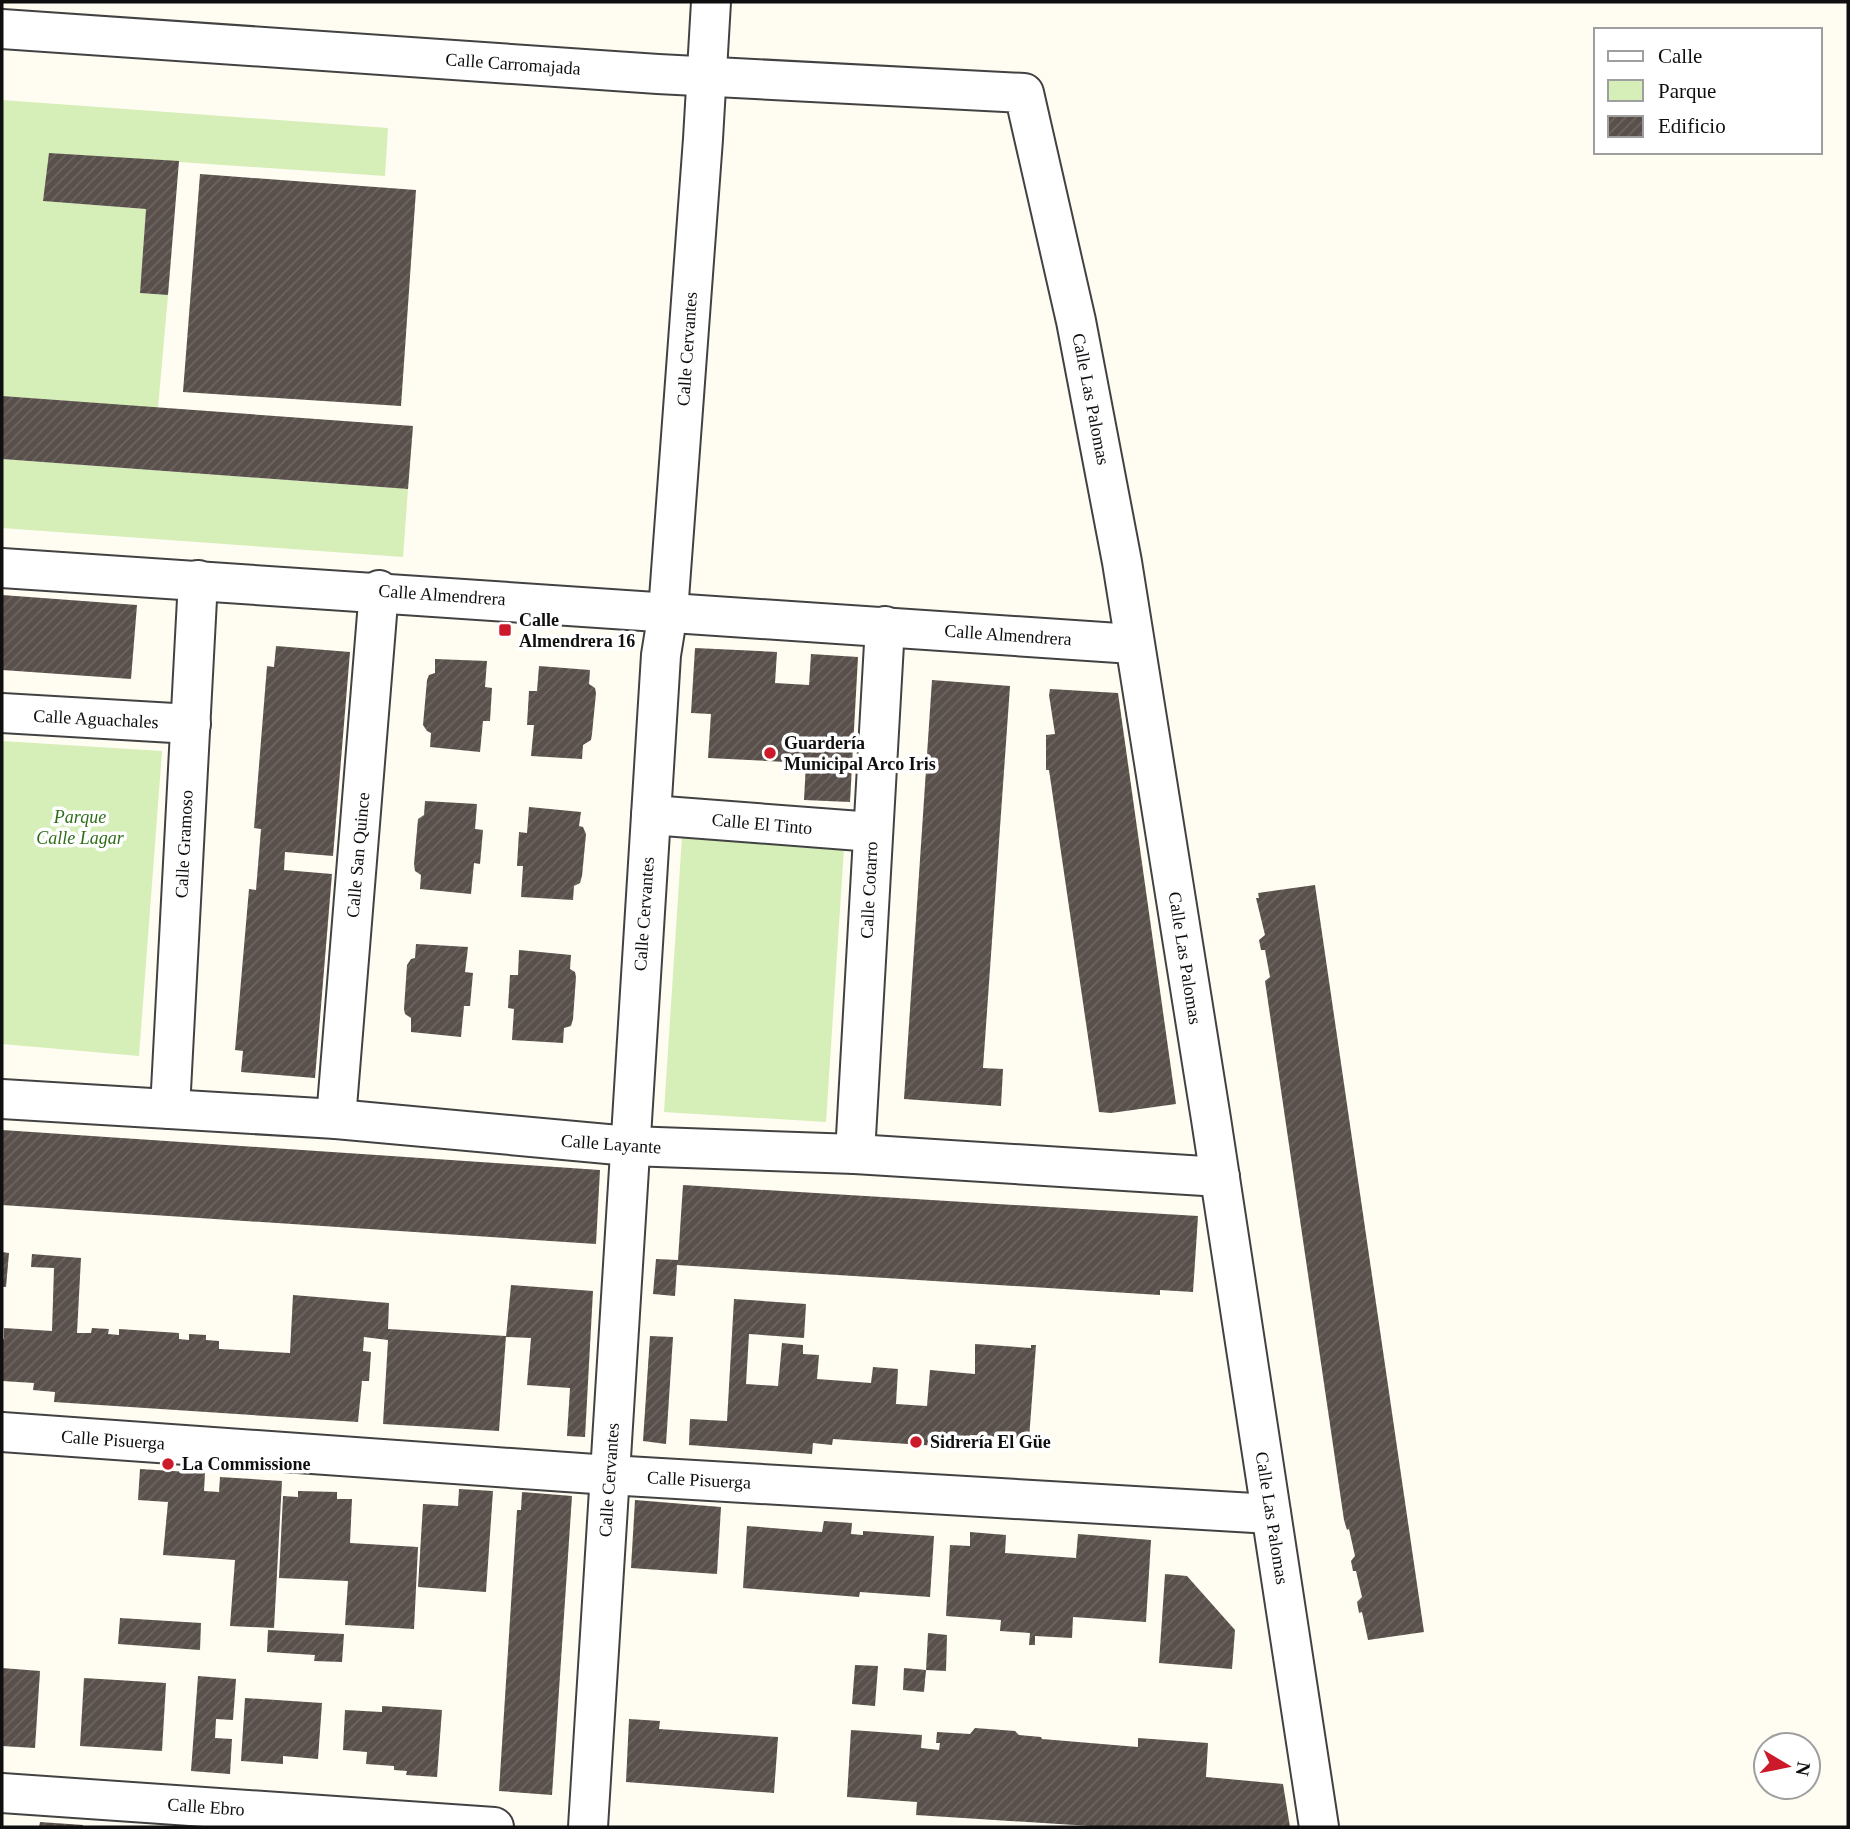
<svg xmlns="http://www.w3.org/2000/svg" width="1850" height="1829" viewBox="0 0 1850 1829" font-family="'Times New Roman',serif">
<defs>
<pattern id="building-hatch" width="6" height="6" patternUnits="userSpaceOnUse" patternTransform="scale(1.75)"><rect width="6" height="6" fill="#59504b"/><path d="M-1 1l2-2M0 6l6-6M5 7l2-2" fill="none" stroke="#6c6561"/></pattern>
</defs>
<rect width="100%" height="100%" fill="#fffcf2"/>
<!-- park -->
<g fill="#d6eeb7">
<path d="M2,100l386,28 -3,48 -335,-23 -7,48 103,8 -6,84 28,2 -10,113 -156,-12z"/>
<path d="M2,459l406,30 -5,68 -401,-29z"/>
<path d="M2,741l160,10 -23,305 -137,-12z"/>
<path d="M682,837l162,11 -18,274 -162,-10z"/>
</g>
<!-- building -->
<g fill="url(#building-hatch)">
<path d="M49,153l130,8 -11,134 -28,-2 6,-84 -103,-8z"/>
<path d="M200,174l216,16 -15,216 -218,-14z"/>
<path d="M2,396l411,30 -5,63 -406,-30z"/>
<path d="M2,595l135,10 -6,74 -129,-9z"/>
<path d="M276,646l74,6 -17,204 -48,-4 -1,18 48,4 -17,204 -74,-6 2,-21 -8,-1 14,-161 7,1 5,-61 -7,-1 13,-162 7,1z"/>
<path d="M695,648l82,4 -2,31 34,2 2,-31 47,3 -8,145 -46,-2 2,-37 -98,-5 3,-44 -20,-1z"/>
<path d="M435,659l52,2 -2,26 7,1 -2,33h-7l-3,31 -50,-5 1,-14 -4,-2 -4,-6 4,-45 2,-5 6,-2z"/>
<path d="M539,666l51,4 -1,14 6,4 1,5 -4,41 -1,6 -8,5 -1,14 -51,-3 3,-31h-7l2,-34h8z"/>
<path d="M932,680l78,6 -27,382 20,1 -2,37 -97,-7z"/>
<path d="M1050,689l68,4 58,411 -65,9 -12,-1 -50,-342h-3v-35l9,-1 -6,-39z"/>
<path d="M425,801l52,3 -2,25 8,1 -3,34 -6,-1 -3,31 -51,-5 1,-14 -6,-4 -1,-7 4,-45 6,-4z"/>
<path d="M529,807l52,5 -2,14 4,1 3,7 -4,42 -2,7 -6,3 -1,14 -52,-3 2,-31h-6l2,-34 8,1z"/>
<path d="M1315,885l109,747 -56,8 -6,-28 -3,1 -2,-11 5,-5 -6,-26h-3l-2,-10 4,-5 -6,-27 -2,1 -3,-10 -79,-539 5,-4 -5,-27h-4l-2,-10 6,-5 -9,-37h3l-1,-5z"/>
<path d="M416,944l52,3 -3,25 8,1 -3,33h-6l-3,31 -50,-5v-14l-6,-4 -1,-5 3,-44 4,-6 4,-1z"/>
<path d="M519,950l52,5 -1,14 5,3 1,5 -3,42 -2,7 -7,2 -1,15 -51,-3 2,-31 -6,-1 2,-33h8z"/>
<path d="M2,1130l598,40 -4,74 -594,-39z"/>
<path d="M683,1185l515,31 -5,76 -33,-2v5l-483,-30 -2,31 -22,-2 3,-35 22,1z"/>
<path d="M2,1252l7,1 -3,34h-4z"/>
<path d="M32,1254l49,4 -4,75h14l1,-5 17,1 -1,5 11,1v-6l60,4v6l10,1v-6l17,1v5l13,1v8l71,4 3,-58 96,8 -1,26 118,7 -7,95 -116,-7 5,-84 -24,-3 -1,14 8,1 -2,29h-7l-4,41 -304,-20 1,-10 -22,-2 1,-7 -32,-2v-42h2v-11l48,3 2,-63 -23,-1z"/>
<path d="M511,1285l82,6 -8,146 -18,-1 3,-48 -43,-3 4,-47 -25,-1z"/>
<path d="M734,1299l72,5 -2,34 -55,-4 -3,50 32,2 4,-43 21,2v9l16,1 -2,24 54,4 2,-16 25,2 -2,35 31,2 3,-36 45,4v-30l56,4v-3h5l-7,94 -59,-4v4l-16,-2 -1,10 -120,-8 -1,6 -19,-2 -1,11 -123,-9 1,-26 37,2z"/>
<path d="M650,1336l23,1 -7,107 -23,-3z"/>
<path d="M140,1469l65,4 -1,18 15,1 1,-15 62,4 -8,147 -44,-2 5,-66 -72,-5 5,-53 -30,-2z"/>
<path d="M459,1489l34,2 -7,101 -68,-5 5,-83 35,2z"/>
<path d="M298,1491l39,1v7h15l-2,44 68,4 -4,82 -69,-4 3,-44 -69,-3 4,-82 15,1z"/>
<path d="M522,1492l50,4 -20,299 -53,-4 18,-281h4z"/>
<path d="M635,1500l86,7 -4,67 -86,-6z"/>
<path d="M824,1521l28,2 -1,11 12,1v-4l71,5 -4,61 -70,-5 -1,5 -116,-9 4,-62 75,6z"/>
<path d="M970,1532l36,3 -1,18 71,5 2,-24 73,6 -5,82 -73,-5 -1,21 -37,-2v9h-6l1,-12 -30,-2 1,-11 -55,-4 4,-71 20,1z"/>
<path d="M1165,1574l22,2 48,54 -3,39 -73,-6z"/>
<path d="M120,1618l81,5 -1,27 -82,-6z"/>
<path d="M268,1630l76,4 -2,28 -28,-1 1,-6 -48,-3z"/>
<path d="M928,1633l19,2 -1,36 -20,-1z"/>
<path d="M855,1665l23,1 -3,40 -23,-2z"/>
<path d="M2,1668l38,3 -5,77 -33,-2z"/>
<path d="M904,1668l22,2 -2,22 -21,-2z"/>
<path d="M198,1676l38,3 -3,41 -17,-1 -1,19 17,1 -2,35 -39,-3z"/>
<path d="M84,1678l82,5 -4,68 -82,-5z"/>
<path d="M245,1698l77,5 -4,56 -35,-3v8l-42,-3z"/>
<path d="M382,1706l60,4 -5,67 -31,-2 1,-4 -13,-1v-4l-28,-2 1,-12 -24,-2 2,-40 37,2z"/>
<path d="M629,1719l31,2 -1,8 119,8 -4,56 -148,-11z"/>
<path d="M975,1728l40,3 4,4 22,2 1,2 96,8v-9l70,5 -2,34 77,7 7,43h-184l-190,-12 1,-13 -70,-5 4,-67 71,5 -1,13 18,2 1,-7h-4l1,-11 33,2z"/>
<path d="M40,1822l43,3v2h-44z"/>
</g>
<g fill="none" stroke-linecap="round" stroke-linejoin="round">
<!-- minor casing -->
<g stroke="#424242" stroke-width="42">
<g id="minor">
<path d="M2,29l656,45 366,19 52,228 46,241 89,557 108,708"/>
<path d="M2,568c377,22 754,49 1131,76"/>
<path d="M2,713l189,11"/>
<path d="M651,815l222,17"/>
<path d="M2,1099l334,20 293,27 226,8 365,23"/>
<path d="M170,1109l28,-529"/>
<path d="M336,1119l43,-529"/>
<path d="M855,1154l30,-528"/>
<path d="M2,1432l607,43 662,39"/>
<path d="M2,1793l492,34"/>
<path d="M588,1827l73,-1172 7,-43 35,-473 8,-137"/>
</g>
</g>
<!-- minor -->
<use href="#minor" stroke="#fff" stroke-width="38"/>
</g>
<!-- markers -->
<g fill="#cd1a2b" stroke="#fff" stroke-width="2.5">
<rect x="498" y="623" width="14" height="14" rx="3.5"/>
<circle cx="770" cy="753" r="7"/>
<circle cx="916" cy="1442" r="7"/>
<circle cx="168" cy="1464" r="7"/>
</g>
<g text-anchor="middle" stroke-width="7" stroke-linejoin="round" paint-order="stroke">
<!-- street labels -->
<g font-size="18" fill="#0f0f0f" stroke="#fff">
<text transform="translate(513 64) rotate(4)" y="6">Calle Carromajada</text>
<text transform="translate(687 349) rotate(-86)" y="6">Calle Cervantes</text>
<text transform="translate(1091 399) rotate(79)" y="6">Calle Las Palomas</text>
<text transform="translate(442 595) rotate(4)" y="6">Calle Almendrera</text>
<text transform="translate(1008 635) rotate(4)" y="6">Calle Almendrera</text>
<text transform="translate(96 719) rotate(3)" y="6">Calle Aguachales</text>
<text transform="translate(762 824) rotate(5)" y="6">Calle El Tinto</text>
<text transform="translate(184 844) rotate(-87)" y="6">Calle Gramoso</text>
<text transform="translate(358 855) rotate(-85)" y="6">Calle San Quince</text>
<text transform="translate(869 890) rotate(-87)" y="6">Calle Cotarro</text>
<text transform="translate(644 914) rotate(-86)" y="6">Calle Cervantes</text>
<text transform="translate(1185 958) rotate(81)" y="6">Calle Las Palomas</text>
<text transform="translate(611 1144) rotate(4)" y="6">Calle Layante</text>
<text transform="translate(113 1440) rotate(4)" y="6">Calle Pisuerga</text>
<text transform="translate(609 1480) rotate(-86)" y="6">Calle Cervantes</text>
<text transform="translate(699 1480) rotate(3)" y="6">Calle Pisuerga</text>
<text transform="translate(1272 1518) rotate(81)" y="6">Calle Las Palomas</text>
<text transform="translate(206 1807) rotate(4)" y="6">Calle Ebro</text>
</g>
<!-- poi labels -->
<g font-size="18" font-weight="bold" fill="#0f0f0f" stroke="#fff" text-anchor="start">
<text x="519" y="626">Calle<tspan x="519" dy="21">Almendrera 16</tspan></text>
<text x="784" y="749">Guardería<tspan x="784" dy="21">Municipal Arco Iris</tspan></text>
<text x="930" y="1448">Sidrería El Güe</text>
<text x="182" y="1470">La Commissione</text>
</g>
<!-- park labels -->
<g font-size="18" font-style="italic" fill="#2f6e19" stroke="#fff">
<text x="80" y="823">Parque<tspan x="80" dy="21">Calle Lagar</tspan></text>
</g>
</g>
<!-- border -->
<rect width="1850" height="1829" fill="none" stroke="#0f0f0f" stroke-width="7"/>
<!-- legend -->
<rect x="1594" y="28" width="228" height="126" fill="#ffffff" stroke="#9f9f9f" stroke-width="2"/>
<rect x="1608" y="51" width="35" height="10" fill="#ffffff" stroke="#9f9f9f" stroke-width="2"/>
<text x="1658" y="63" font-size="21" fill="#0f0f0f">Calle</text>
<rect x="1608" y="80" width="35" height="21" fill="#d6eeb7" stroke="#9f9f9f" stroke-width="2"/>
<text x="1658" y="98" font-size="21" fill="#0f0f0f">Parque</text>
<rect x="1608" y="116" width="35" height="21" fill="url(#building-hatch)" stroke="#9f9f9f" stroke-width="2"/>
<text x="1658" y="133" font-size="21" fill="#0f0f0f">Edificio</text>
<!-- north arrow -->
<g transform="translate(1787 1766) rotate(100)"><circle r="33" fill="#ffffff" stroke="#9f9f9f" stroke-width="2"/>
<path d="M0-5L12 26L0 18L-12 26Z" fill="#cd1a2b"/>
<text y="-10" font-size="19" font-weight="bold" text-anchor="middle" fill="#0f0f0f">N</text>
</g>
</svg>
